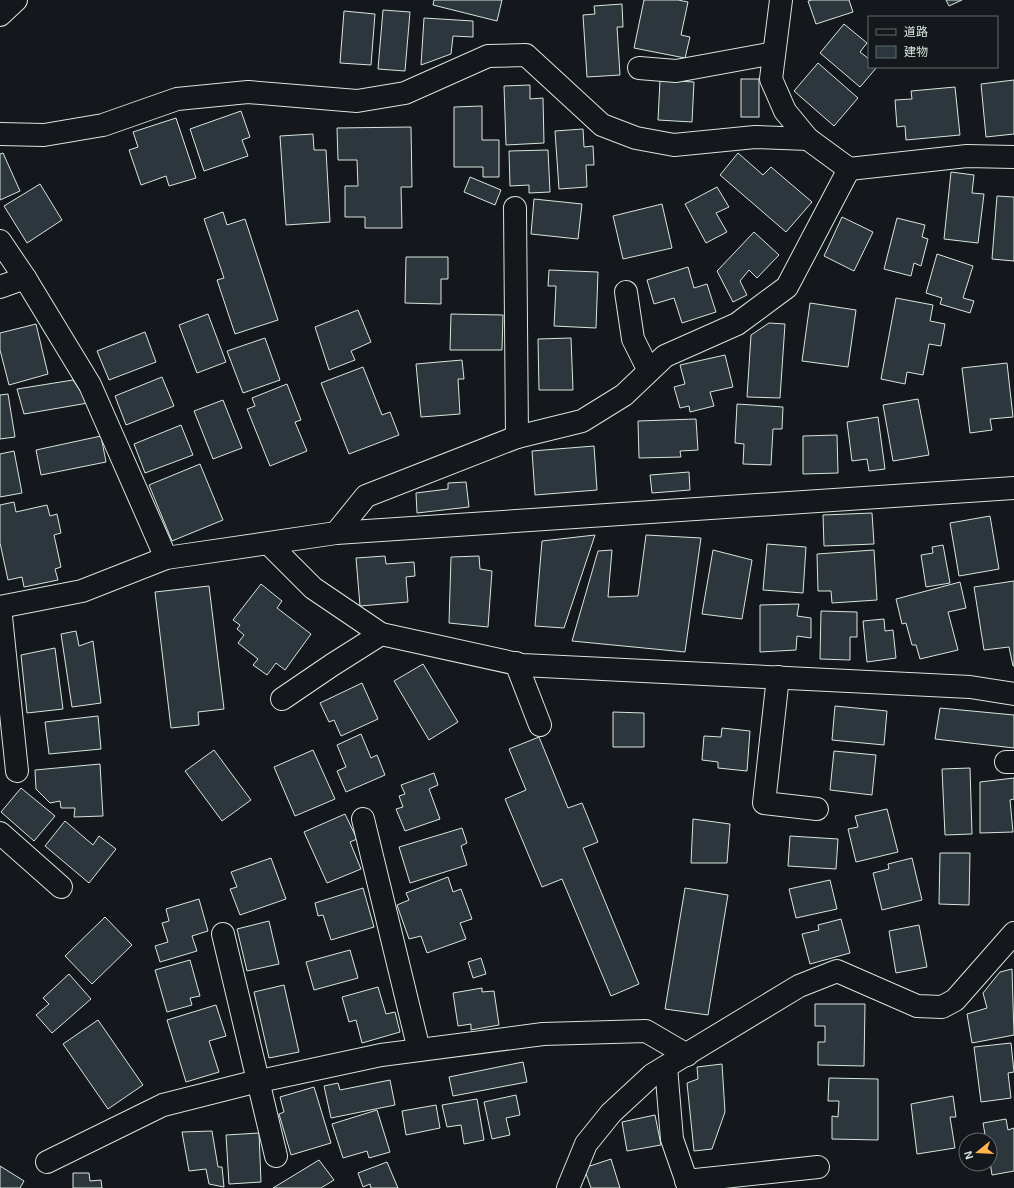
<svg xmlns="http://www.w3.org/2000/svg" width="1014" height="1188" viewBox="0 0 1014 1188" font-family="Arial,'Noto Sans JP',sans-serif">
<rect width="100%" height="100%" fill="#14181c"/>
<!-- building -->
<g fill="#2c363c" stroke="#d8e6dc">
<path d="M434,0h68l-5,21 -64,-16z"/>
<path d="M644,0h34l10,2 -7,33 9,2 -5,21 -51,-10z"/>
<path d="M812,0h37l4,12 -37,12 -8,-23z"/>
<path d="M946,0h16l-13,6z"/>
<path d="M622,4l1,23h-6l3,48 -33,2 -4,-62 12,-1 -1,-8z"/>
<path d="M383,10l27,2 -5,59 -27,-2z"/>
<path d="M344,11l31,3 -4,51 -31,-2z"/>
<path d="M424,18l49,3v16l-20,-1 -2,18 -30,11z"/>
<path d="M844,24l23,19 -7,9 9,7v8h8l-17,20 -40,-34z"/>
<path d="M818,63l40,35 -24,28 -40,-35z"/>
<rect x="741" y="79" width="18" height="38"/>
<path d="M660,80l34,2 -2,40 -34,-2z"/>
<path d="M1014,80v54l-28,3 -5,-53z"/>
<path d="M530,85v14l13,-1 1,45 -38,2 -2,-59z"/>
<path d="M955,87l5,48 -54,5 -1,-14 -8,1 -2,-27 17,-1 -1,-8z"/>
<path d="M482,106v34h17v37h-16v-10h-29v-60z"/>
<path d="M241,111l9,26 -8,3 6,16 -44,15 -14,-42z"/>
<path d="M176,118l20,60 -27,8 -3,-10 -25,9 -12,-35 9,-3 -5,-15z"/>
<path d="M411,127l1,60h-11l1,41h-37v-11h-20v-31h13l-1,-26h-19l-1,-32z"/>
<path d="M583,129l1,18 9,-1 1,19h-8l1,22 -28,2 -4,-58z"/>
<path d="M313,134l1,16h12l4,72 -44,3 -6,-89z"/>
<path d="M548,150l2,42 -21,1v-8l-19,1 -1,-35z"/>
<path d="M3,153l17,38 -20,9v-46z"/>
<path d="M738,153l25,22 8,-8 41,35 -26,30 -66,-57z"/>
<path d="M951,172l23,3 -2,18 12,1 -6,49 -34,-4z"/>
<path d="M470,177l31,13 -6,15 -31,-13z"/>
<path d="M40,184l22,36 -35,23 -23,-37z"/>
<path d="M717,187l12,20 -13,6 11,19 -21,11 -21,-39z"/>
<path d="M997,196l17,1v64l-22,-2z"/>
<path d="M534,199l48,5 -4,35 -47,-5z"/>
<path d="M662,204l10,44 -49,11 -10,-43z"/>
<path d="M223,212l4,13 18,-6 33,101 -43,14 -18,-54 7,-2 -20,-59z"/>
<path d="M842,217l31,15 -19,39 -30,-15z"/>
<path d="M897,218l28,7 -3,12 6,2 -7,27 -7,-3 -3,13 -27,-7z"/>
<path d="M754,232l25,23 -22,23 -8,-8 -9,11 7,14 -14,7 -16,-31z"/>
<path d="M937,254l36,12 -10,32 11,3 -4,12 -30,-9 2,-6 -16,-5z"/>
<path d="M406,257h42v22h-7v25l-36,-1z"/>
<path d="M688,267l6,21 13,-4 9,28 -34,11 -8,-25 -20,6 -7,-24z"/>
<path d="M549,270l49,2 -2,56 -42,-2 2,-40h-8z"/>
<path d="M896,298l37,7 -3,16 15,3 -4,22 -12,-2 -6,31 -16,-3 -2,12 -24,-5z"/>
<path d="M810,303l46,7 -8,57 -46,-6z"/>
<path d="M358,310l13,32 -20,9 4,9 -26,10 -14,-43z"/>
<path d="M208,314l18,48 -29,11 -18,-48z"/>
<path d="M451,314l52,1 -1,35h-52z"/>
<path d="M769,323l16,1 -5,74 -33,-1 4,-62z"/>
<path d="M36,324l12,50 -39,11 -9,-35v-17z"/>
<path d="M145,332l11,30 -47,18 -12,-29z"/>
<path d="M265,338l15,42 -37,13 -16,-42z"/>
<path d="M571,338l2,52h-34l-1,-51z"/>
<path d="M725,355l8,32 -23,5 4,14 -24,6 -1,-6 -9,2 -6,-21 11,-3 -5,-19z"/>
<path d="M462,360l2,19h-6l2,35 -39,3 -5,-53z"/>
<path d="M1007,363l6,54 -23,2 2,11 -22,3 -8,-65z"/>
<path d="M363,367l19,48 8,-3 9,23 -50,19 -28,-71z"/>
<path d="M162,377l12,29 -48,19 -11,-29z"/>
<path d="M73,380l15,23 -64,11 -7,-25z"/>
<path d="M287,384l14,36 -6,2 12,29 -37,15 -23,-57 8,-3 -3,-8z"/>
<path d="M8,394l7,43 -15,2v-44z"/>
<path d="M918,399l11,56 -36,6 -10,-56z"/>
<path d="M223,400l19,48 -29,11 -19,-48z"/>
<path d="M737,404l46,3 -1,22h-9l-2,36 -28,-1 1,-20 -9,-1z"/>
<path d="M878,417l7,52 -16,2 -2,-12 -15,2 -5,-39z"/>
<path d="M696,419l2,31 -18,1 1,6 -42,1 -1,-37z"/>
<path d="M181,425l12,30 -48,18 -11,-29z"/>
<path d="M837,435l1,38 -35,1v-38z"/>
<path d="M101,436l5,26 -65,13 -5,-25z"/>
<path d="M594,446l3,44 -62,5 -3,-44z"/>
<path d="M14,451l8,42 -22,4v-43z"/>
<path d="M200,464l23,56 -51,21 -23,-56z"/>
<path d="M689,472l1,18 -38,3 -2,-18z"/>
<path d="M466,482l3,25 -52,6 -1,-20 32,-4v-6z"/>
<path d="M14,502l2,10 31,-7 3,11 7,-2 4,19 -7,2 7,32 -6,2 3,11 -34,7 -2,-10 -14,3 -8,-37v-38z"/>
<path d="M872,513l2,31 -50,2 -1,-31z"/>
<path d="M990,516l9,53 -40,7 -9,-53z"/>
<path d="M595,535l-31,93 -29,-2 7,-85z"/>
<path d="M646,535l55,3 -16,114 -113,-11 26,-90 14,-1 -4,47 30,-1z"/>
<path d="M767,544l39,3 -3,46 -40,-3z"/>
<path d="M943,545l7,38 -24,4 -5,-32 12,-2 -1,-6z"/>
<path d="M713,550l39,10 -10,59 -40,-5z"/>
<path d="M874,550l3,50 -45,3 -1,-12h-13l-1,-37z"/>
<path d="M385,556l1,8 28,-2 1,14 -9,1 2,25 -48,4 -4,-48z"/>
<path d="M479,556l1,13 12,2 -4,56 -39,-4 2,-66z"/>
<path d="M1014,581v85h-1l-4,-19 -25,3 -10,-63z"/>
<path d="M960,582l6,26 -18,4 10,38 -38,9 -4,-14h-4l-6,-22 -4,1 -6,-25z"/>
<path d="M261,584l21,17 -5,7 34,26 -26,36 -9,-7 -9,12 -14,-10 5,-6 -20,-16 6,-8 -7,-6 3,-4 -7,-5z"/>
<path d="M209,586l15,123 -26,3 1,13 -28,3 -16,-136z"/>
<path d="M799,604l-2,12 14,2v20l-14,-2 -1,14 -36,2v-47z"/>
<path d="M821,611l36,1v25h-7v23l-30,-1z"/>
<path d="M884,619l1,12 8,-1 3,28 -29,4 -4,-41z"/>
<path d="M76,631l3,15 14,-5 8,62 -29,4 -11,-73z"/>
<path d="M55,648l8,61 -36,4 -6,-58z"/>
<path d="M423,664l35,58 -29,18 -35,-59z"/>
<path d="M362,683l16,36 -37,17 -7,-16 -5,2 -9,-19z"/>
<path d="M835,706l52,5 -3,34 -52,-5z"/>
<path d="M940,708l74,7v33l-79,-9z"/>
<path d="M613,712l31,1v34h-31z"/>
<path d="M98,716l3,33 -52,5 -4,-32z"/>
<path d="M722,728l28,3 -3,40 -29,-3v-6l-16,-2 2,-24 17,1z"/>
<path d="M361,734l10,24 6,-3 8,20 -39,17 -9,-21 9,-4 -9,-22z"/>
<path d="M539,737l29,71 14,-5 16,39 -15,6 56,136 -28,12 -49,-117 -20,8 -37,-88 21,-9 -17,-41z"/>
<path d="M214,750l37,50 -29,21 -37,-50z"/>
<path d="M313,750l22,49 -40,17 -21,-49z"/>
<path d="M834,751l42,4 -4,40 -42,-5z"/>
<path d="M100,764l3,52 -29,1 1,-9h-14l-1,-7 -10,2 -14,-14 -1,-19z"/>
<path d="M970,768l2,66 -27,1 -3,-66z"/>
<path d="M434,773l4,12 -9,4 11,30 -35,12 -9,-22 7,-2 -4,-11 6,-2 -4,-9z"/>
<path d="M1014,778v21l-4,1 3,32 -33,1v-51z"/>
<path d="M21,788l34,28 -21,25 -33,-29z"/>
<path d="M887,809l11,43 -42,10 -8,-33 10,-2 -3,-11z"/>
<path d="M345,814l12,25 -7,3 11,27 -34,14 -23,-51z"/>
<path d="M693,819l37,5 -3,39h-36z"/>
<path d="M65,821l28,24 6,-9 17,13 -27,34 -44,-37z"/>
<path d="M462,828l5,15 -6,3 6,19 -57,18 -11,-36z"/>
<path d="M790,836l48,3 -2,30 -48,-3z"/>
<path d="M940,853h30l-1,52 -30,-1z"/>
<path d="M271,858l15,41 -46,16 -10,-26 7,-2 -6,-15z"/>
<path d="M912,858l10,42 -40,10 -9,-37 16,-4 -1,-5z"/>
<path d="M448,877l5,15 8,-3 11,30 -12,4 6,16 -39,14 -6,-17 -12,3 -12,-34 12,-5 -3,-7z"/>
<path d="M830,880l7,29 -41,9 -7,-29z"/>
<path d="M363,888l11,39 -43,13 -8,-25 -5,1 -3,-13z"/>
<path d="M685,888l43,7 -20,120 -43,-6z"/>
<path d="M199,899l9,32 -16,5 5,15 -37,11 -5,-16 13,-4 -6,-19 7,-2 -3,-12z"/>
<path d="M105,917l27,28 -40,39 -27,-28z"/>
<path d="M841,919l9,34 -40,11 -8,-30 17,-4 -1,-5z"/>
<path d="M269,921l10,43 -32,7 -10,-42z"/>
<path d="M919,925l8,42 -31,6 -7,-42z"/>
<path d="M350,950l8,28 -44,12 -8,-28z"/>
<path d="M481,958l5,16 -13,4 -5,-16z"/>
<path d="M190,960l10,36 -10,2 2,7 -25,7 -12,-42z"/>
<path d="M1012,969l2,66 -42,8 -5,-29 20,-6 -4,-15 17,-21z"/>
<path d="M69,974l22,25 -39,34 -16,-18 13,-11 -6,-6z"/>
<path d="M284,985l15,67 -30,6 -15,-66z"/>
<path d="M378,987l8,27 9,-2 5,20 -38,11 -6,-23 -7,2 -7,-25z"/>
<path d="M482,988v4l12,-1 5,34 -28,5v-6l-13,2 -5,-33z"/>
<path d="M815,1004h50l-1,62 -46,-1v-23h7v-16h-10z"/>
<path d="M216,1005l10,31 -17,5 10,31 -33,10 -19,-62z"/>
<path d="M98,1020l45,65 -35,24 -45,-65z"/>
<path d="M1011,1043l3,29 -6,1 3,25 -30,4 -7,-55z"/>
<path d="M523,1062l4,20 -74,14 -4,-19z"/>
<path d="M722,1064l3,48 -13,37 -18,2 -7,-68 11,-4 -1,-12z"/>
<path d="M829,1078l49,1v61l-46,-1v-23l6,1 1,-16h-11z"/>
<path d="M390,1080l5,25 -64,13 -7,-32 14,-3 2,7z"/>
<path d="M314,1087l17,56 -40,12 -12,-41 5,-2 -4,-15z"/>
<path d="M516,1095l4,20 -14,3 4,17 -18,4 -8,-37z"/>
<path d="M953,1096l3,21h-6l5,31 -38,6 -6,-50z"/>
<path d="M477,1099l7,41 -20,4 -3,-19 -14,2 -5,-22z"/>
<path d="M436,1105l4,23 -34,7 -4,-24z"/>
<path d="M377,1110l13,42 -21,6 -2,-7 -24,7 -11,-34z"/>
<path d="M655,1115l6,30 -34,6 -5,-29z"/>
<path d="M1006,1119l2,11 6,-2v43l-22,4 -2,-13v-22h-4l-3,-17z"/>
<path d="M212,1131l6,36h4l2,20 -15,-3 -3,-15 -17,2 -7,-39z"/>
<path d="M259,1133l2,49 -32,2 -3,-49z"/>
<path d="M611,1159l9,29h-29l-7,-20z"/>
<path d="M319,1160l15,20 -13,8h-48z"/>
<path d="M387,1162l11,26h-27l-1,-4 -7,3 -5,-14z"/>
<path d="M0,1166l24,15 -4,7h-20z"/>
<path d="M73,1173h16l1,8 11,-1 1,8h-29z"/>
</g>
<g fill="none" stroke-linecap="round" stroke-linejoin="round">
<!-- minor casing -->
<g stroke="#d8e6dc" stroke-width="24">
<g id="minor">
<path d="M781,0l-10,79 14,32 23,28 41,30 118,-13 47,1"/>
<path d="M0,15l16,-15"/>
<path d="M639,68l37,3 98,-18"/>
<path d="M0,134l44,1 59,-10 74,-26 71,-7 109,9 48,-8 83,-37 38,-1 76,70 34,13 38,7 81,-8 53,2"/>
<path d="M515,208l2,229"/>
<path d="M0,241l25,37 65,107 76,173"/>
<path d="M0,287l25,-9"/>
<path d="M626,292l7,47 16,32"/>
<path d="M336,533l30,-37 151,-59 65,-16 42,-26 41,-39 72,-32 50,-37 62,-118"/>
<path d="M269,544l44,44 68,46 141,31 448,22 44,7"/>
<path d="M0,607l82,-16 84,-33 170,-25 678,-45"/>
<path d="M0,607l17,164"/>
<path d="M516,663l24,62"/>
<path d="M778,677l-14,126 53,6"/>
<path d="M282,699l50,-34 49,-31"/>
<path d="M1006,762h8"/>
<path d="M363,819l56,231"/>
<path d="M0,833l61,54"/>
<path d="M223,934l53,222"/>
<path d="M666,1067l6,72 17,49"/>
<path d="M47,1162l116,-57 83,-21 135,-29 162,-21 103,-3 41,24"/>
<path d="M686,1181l132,-14"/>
<path d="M568,1188l18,-44 25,-31 41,-38 147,-89 38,-15 80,35 25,1 13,-7 59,-67"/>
</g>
</g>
<!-- minor -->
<use href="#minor" stroke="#14181c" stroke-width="22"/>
</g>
<!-- legend -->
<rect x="868" y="16" width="130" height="52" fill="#14181c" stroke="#626a69"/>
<rect x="876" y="29" width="20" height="6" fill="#14181c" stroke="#626a69"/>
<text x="904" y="36" font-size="12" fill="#d8e6dc">道路</text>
<rect x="876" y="46" width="20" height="12" fill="#2c363c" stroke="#626a69"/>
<text x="904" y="56" font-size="12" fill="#d8e6dc">建物</text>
<!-- north arrow -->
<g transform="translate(978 1152) rotate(252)"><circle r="19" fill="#14181c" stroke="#626a69"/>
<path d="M0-3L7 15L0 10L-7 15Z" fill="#ffb74d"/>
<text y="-6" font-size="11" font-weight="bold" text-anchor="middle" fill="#d8e6dc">N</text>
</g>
</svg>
